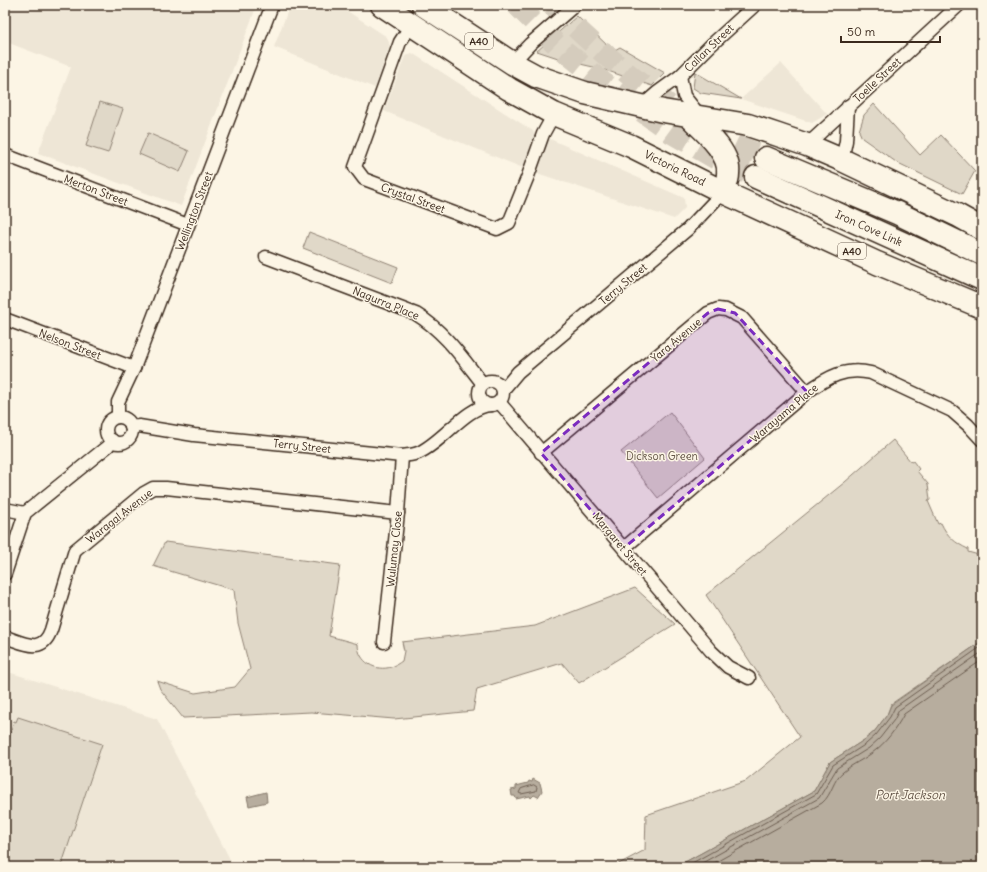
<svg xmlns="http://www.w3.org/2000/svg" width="987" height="872" viewBox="0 0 987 872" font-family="Delius,sans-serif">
<rect width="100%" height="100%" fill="#fcf5e5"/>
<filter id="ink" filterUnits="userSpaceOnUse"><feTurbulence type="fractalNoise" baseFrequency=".025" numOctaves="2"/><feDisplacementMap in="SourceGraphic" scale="8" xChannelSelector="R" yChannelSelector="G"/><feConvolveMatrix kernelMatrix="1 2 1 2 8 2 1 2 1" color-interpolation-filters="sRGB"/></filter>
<g filter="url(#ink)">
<!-- built -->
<g fill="#eee6d6">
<path d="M5,5h252l-76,201 -143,-53 33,-86 -62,-24 -4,10z"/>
<path d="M290,5h48l49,32 3,9 -15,42 -101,-41z"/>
<path d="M412,53l121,78 2,4 -12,33 -139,-57 21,-55z"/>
<path d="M781,63l46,51 -15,9 -71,-24z"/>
<path d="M550,139l134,59 1,10 -11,11 -140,-47 11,-32z"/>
<path d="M5,671l152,48 77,148h-229z"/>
</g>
<!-- green -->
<g fill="#e0d8c8" stroke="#8e8173">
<path d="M577,16l36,35 7,-4 45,26 -13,13 -50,-17 -35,-8 -30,-10z"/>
<path d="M695,72l46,27 -40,-6 -8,-5z"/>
<path d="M100,102l23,7 -15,44 -22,-7z"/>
<path d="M874,104l46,51 21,-20 34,36 -13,23 -66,-32 -34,-24 -3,-7 5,-16z"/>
<path d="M148,133l41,18 -9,21 -41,-18z"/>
<path d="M309,232l89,35 -6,16 -89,-35z"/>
<path d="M670,412l35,46 -47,40 -37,-46z"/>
<path d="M893,440l18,22 2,-1 6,8 -2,2 11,13 2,16 -2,1 10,23 3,-1c6,13 14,20 27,26v3l14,4v85l-91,63 -4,11 -13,17 -10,8 -34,22 -16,29 -138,76h-63l32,-17 1,-35 100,-34 54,-44 -94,-142 139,-113z"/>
<path d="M165,542l175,23 -11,71 29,8c0,18 18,28 33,23 4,-1 8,-4 11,-6l2,-10 -2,-9 133,-16 100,-38 40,36 -96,59 -17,-20 -85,26 -4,22 -79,8 -83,-7 -128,6 -23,-29 -3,-8 38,12 40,-6 15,-18 -12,-46 -4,-33 -81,-24z"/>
<path d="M18,717l84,27 -41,123h-56v-115l9,-31 2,1z"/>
</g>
<!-- water -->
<g fill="#b7ad9e" stroke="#85796b">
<path d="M982,641v226h-306l138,-76 16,-29 34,-22 10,-8 13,-17 4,-10z"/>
<path d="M533,779l7,4 2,8 -4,6 -4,-2 -3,3 -1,-2 -14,3 -1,-3h-3l-1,-6 5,-1v-3l12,-3 1,-2 3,1z"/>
<path d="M266,792l1,10 -18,4 -2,-9z"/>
</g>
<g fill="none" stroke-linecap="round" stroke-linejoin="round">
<!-- shore -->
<g stroke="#6d5e51" stroke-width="1">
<path d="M534,785l3,2 -1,4 -15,3 -2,-1 2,-4z"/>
<path d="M685,867l131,-73 17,-29 33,-21 10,-9 14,-18 5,-10 87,-61"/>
<path d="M695,867l124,-69 18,-30 32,-20 11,-10 14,-18 5,-10 83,-58"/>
<path d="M707,867l115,-64c10,-8 11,-24 21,-31 9,-8 20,-12 29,-19 14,-10 24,-24 32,-39l78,-54"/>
</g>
<!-- highway-tunnel -->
<g stroke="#d5ccbd" stroke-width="22" stroke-dasharray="22 11" stroke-linecap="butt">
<path d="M517,5l40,40 48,39 67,49 48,28 36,16"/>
<path d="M552,5c48,47 108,100 167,131 15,8 31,15 47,22"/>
</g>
<!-- street casing -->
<g stroke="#3b2a1e" stroke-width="15">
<g id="street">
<path d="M412,24l-12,18 -45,125 9,12 133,50 12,-6 19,-47 15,-42 11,-20"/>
<path d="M512,63l18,-19 45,-39"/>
<path d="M680,76l4,20 16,20"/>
<path d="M642,106l16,-14 22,-16 30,-30 45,-41"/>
<path d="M807,145l152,-140"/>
<path d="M5,155l183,70"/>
<path d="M842,160l4,-19 2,-35"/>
<path d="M266,257l150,57c28,17 47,45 67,70"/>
<path d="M5,319l129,49"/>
<circle cx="491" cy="393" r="12"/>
<path d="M503,390l15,-18 170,-143 35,-37"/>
<path d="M499,402l212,249 17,16 21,11"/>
<path d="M118,417v-15l16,-34 138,-363"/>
<circle cx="119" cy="430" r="13"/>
<path d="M131,427l8,-1 55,9 208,21c6,-1 11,-1 16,-3 24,-10 48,-47 73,-48"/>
<path d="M541,453l167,-140 10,-4 8,1 16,8 65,74"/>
<path d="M5,509l20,4"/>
<path d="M624,548l183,-156c21,-15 38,-25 64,-19l81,38 16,14 14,15"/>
<path d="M5,574l20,-61 83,-67 4,-6"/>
<path d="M5,637c19,6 37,18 46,-7l24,-80 69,-57 9,-5h13l232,25"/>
<path d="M384,642l14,-129 4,-57"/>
</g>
</g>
<!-- highway casing -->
<g stroke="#3b2a1e" stroke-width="25">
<g id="highway">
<path d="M382,5l127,84 45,25 77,32 92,46 154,71 105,44"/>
<path d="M423,5l89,58 24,13 49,17 78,18 85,14 30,10 29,10 35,15 115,55 25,14"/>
<path d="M688,115c14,14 43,37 40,59 0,6 -3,12 -5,18"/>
<path d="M766,158l131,55 85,41"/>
<path d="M756,177l226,102"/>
</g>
</g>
<!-- street -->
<use href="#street" stroke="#fcf5e5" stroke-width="12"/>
<!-- highway -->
<use href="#highway" stroke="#fcf5e5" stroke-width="22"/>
</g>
</g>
<!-- marked area -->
<path fill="#7b2cbf" fill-opacity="0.2" stroke="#7b2cbf" stroke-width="3" stroke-dasharray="8 5" stroke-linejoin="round" d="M718,309l17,4 72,79 -183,156 -83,-95 167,-140z"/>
<g text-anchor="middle" stroke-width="3" stroke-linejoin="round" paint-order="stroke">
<!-- shield labels -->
<g fill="#fcf5e5" stroke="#75675a" stroke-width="1">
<rect x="465" y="33" width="28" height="16" rx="3"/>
<rect x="838" y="243" width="28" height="16" rx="3"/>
</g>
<g font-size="10" font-weight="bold" fill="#3b2a1e">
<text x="479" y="45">A40</text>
<text x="852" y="255">A40</text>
</g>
<!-- street labels -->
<g font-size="11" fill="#3b2a1e" stroke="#fcf5e5">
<text transform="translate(709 48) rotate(-44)" y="4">Callan Street</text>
<text transform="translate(877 80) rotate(-43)" y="4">Toelle Street</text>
<text transform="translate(675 168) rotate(26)" y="4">Victoria Road</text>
<text transform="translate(96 190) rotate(21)" y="4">Merton Street</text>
<text transform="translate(413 198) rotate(20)" y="4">Crystal Street</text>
<text transform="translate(194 211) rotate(-69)" y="4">Wellington Street</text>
<text transform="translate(869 228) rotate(24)" y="4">Iron Cove Link</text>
<text transform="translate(623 284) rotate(-40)" y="4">Terry Street</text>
<text transform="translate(386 303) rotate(22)" y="4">Nagurra Place</text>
<text transform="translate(676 340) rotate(-40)" y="4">Yara Avenue</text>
<text transform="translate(70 344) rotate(21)" y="4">Nelson Street</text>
<text transform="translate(784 413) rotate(-40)" y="4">Warayama Place</text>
<text transform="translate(302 446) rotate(6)" y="4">Terry Street</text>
<text transform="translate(119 516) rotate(-38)" y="4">Waragal Avenue</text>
<text transform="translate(620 544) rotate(50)" y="4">Margaret Street</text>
<text transform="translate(394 549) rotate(-84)" y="4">Wulumay Close</text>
</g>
<!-- park labels -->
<g font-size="11" fill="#645648" stroke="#fcf5e5">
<text x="662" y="460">Dickson Green</text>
</g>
<!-- water labels -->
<g font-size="12" font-style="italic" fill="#605144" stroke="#fcf5e5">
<text x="910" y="799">Port Jackson</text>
</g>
</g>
<!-- margin -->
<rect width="987" height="872" fill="none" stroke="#fcf5e5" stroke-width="20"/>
<rect x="10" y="10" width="967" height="852" fill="none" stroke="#3b2a1e" stroke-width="1.5" filter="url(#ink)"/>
<!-- scale -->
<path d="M841 36v6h99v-6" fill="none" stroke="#3b2a1e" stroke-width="2"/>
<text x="847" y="36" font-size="12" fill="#3b2a1e" stroke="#fcf5e5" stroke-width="3" paint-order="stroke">50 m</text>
</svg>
